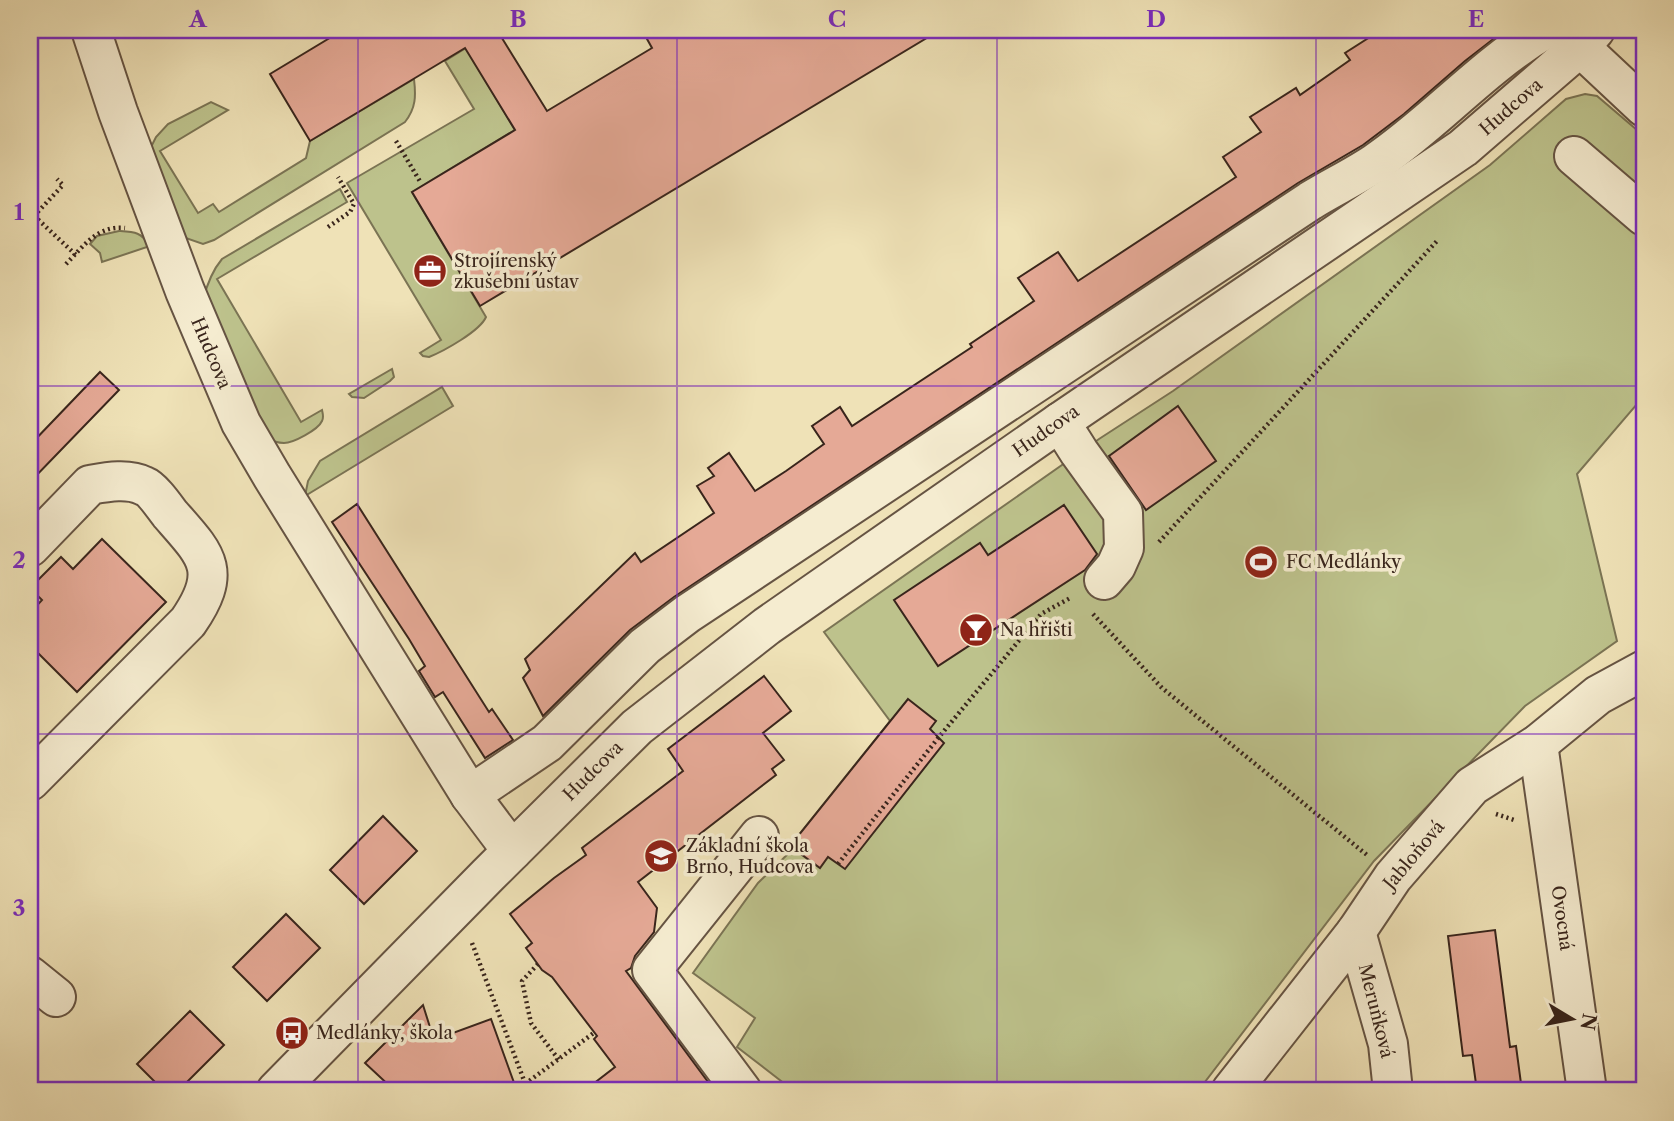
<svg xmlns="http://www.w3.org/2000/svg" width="1674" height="1121" viewBox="0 0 1674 1121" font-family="'Libre Caslon Text',serif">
<rect width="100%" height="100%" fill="#efe2b7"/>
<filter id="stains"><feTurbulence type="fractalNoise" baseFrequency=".00286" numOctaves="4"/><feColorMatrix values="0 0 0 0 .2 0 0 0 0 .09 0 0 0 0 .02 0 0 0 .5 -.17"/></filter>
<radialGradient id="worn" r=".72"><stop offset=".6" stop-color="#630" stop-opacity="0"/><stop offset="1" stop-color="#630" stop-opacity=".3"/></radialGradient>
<!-- green -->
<g fill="#bdc28c" stroke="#7b7454" stroke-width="2">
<path d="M466,48l49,82 -103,62 74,125c-6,14 -42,34 -57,40l-6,-1 -3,-3 21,-13 -94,-157 127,-74 -29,-48z"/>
<path d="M414,79c2,17 2,29 -9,43l-191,118 -11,4 -26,-9 -29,-82 8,-16 12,-13 43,-22 17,8 -68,41 38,62 15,-9 6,8 87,-54 4,-17z"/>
<path d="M1585,94l12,2 47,40v260l-67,78 40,167 -92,65 -151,155 -176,230h-404l-57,-44 18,-29 -62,-45 65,-90 35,-34 -3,-3 100,-125 -66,-89 275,-193 74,-48 317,-226 76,-66z"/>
<path d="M340,189l7,13 -130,77 84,143 21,-12c1,5 2,7 0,11 -4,9 -29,22 -38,22 -8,0 -15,-3 -22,-6l-59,-137c4,-16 9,-29 19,-41z"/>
<path d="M119,231c16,1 22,1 31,15l-48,16 -2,-9 -10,-9 7,-8z"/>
<path d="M392,369l2,8 -4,4 -26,17 -12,-1 -3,-3z"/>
<path d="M442,387l11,19 -148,90 3,-15 12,-20z"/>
</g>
<!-- building -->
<g fill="#e5a996" stroke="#39251c" stroke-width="2">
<path d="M343,30h154l50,81 105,-63 -10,-18h298l-460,276 -68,-114 103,-62 -50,-82 -155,93 -40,-67z"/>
<path d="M1381,30h124l-40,31 -61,53 -41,31 -65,38 -624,414 -44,33 -87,86 -20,-38 7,-8 -5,-11 110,-106 6,9 73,-49 -17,-27 17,-10 -6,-8 21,-15 26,38 31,-20 38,-27 -12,-18 28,-19 12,19 120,-79 -2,-3 64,-43 -16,-23 40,-26 20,29 158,-104 -13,-20 38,-25 -11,-15 46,-29 4,7 50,-35 -5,-7z"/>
<path d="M100,372l19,18 -89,92v-37z"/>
<path d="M1178,406l38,55 -70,49 -37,-54z"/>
<path d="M357,504l132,208 3,-3 21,31 -28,18 -42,-66 -8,5 -16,-26 6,-5 -16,-27 -77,-117z"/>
<path d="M1064,505l33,49 -12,16 -147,96 -44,-66 86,-57 8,12z"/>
<path d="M102,539l64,63 -89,90 -47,-47v-32l12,-13 -12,-12 31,-31 12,12z"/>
<path d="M764,676l27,35 -28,22 21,27 -12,9 4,6 -138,107 19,26 -3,24 -19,24 -4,12 -5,3 85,115 -1,5h-126l31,-24 -21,-28 3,-3 -45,-59 -10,-7 -16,-22 6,-5 -22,-29 44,-36 32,-23 -4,-7 101,-77 -15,-22z"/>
<path d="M908,699l28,22 -6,8 14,14 -99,126 -17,-12 -8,11 -30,-22z"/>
<path d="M383,816l34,35 -53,53 -34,-34z"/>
<path d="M286,914l34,34 -53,53 -34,-34z"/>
<path d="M1495,930l15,117 6,-1 6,45h-45l-5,-36 -9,1 -15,-120z"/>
<path d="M423,1005l11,35 57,-21 26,72h-122l-30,-28z"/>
<path d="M190,1011l34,34 -46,46h-14l-27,-27z"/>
</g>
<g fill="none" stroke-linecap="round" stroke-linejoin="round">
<!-- minor casing -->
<g stroke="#665443" stroke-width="42">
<g id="minor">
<path d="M91,30l27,82 67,179 56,132 31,53 198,319 42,56"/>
<path d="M1580,47l64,60"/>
<path d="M1574,156l70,60"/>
<path d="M1060,422l19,30 44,61 1,35 -8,18 -12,14"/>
<path d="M30,547l60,-62c17,-3 38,-7 54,1 8,3 20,20 26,28 36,41 54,56 18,108l-158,159"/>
<path d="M1538,744l49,347"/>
<path d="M470,795l77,-52 98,-97 42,-32 623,-413c21,-13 44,-24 65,-38 59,-40 107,-96 169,-133"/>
<path d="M1356,932l32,112 5,47"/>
<path d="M30,976l26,21"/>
<path d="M276,1091l212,-216 149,-148 130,-101 293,-204 403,-274 117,-101 15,-17"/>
<path d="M742,1091l-90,-121 107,-134"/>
<path d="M1231,1091l125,-159 37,-55 79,-91 66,-42 60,-49 46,-25"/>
</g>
</g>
<!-- path -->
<g stroke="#39251c" stroke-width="4.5" stroke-dasharray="2 3.5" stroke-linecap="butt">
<path d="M396,141l25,42"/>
<path d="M30,212l46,43"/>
<path d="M34,216l29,-31 -6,-6"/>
<path d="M328,227l22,-15 4,-8 -16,-27"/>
<path d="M66,264c17,-17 31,-39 59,-36"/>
<path d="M1159,542l278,-301"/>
<path d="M1093,614l69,74 205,167"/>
<path d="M1496,814l18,6"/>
<path d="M838,864l101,-127 102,-123 31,-17"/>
<path d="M472,943l56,148"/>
<path d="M538,964l-16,17 9,42 28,37"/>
<path d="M525,1084l70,-52"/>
</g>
<!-- minor -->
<use href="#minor" stroke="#f5ecd0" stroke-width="38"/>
</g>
<!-- grid -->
<path fill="none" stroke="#7b2cbf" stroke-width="2" stroke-opacity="0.55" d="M358,30v1061M677,30v1061M997,30v1061M1316,30v1061M30,386h1614M30,734h1614"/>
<!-- icons -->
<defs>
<g id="office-disc" transform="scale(1.75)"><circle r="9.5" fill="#8f2418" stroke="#f5ecd0"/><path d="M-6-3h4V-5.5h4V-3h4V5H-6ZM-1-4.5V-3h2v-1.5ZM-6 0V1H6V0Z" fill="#fff"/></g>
<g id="stadium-disc" transform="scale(1.75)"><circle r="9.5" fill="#8f2418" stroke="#f5ecd0"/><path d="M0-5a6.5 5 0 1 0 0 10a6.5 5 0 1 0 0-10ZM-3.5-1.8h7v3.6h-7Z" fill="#fff"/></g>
<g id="bar-disc" transform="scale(1.75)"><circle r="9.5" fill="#8f2418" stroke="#f5ecd0"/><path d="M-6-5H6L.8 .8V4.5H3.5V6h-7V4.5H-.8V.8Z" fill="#fff"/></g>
<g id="school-disc" transform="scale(1.75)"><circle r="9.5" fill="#8f2418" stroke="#f5ecd0"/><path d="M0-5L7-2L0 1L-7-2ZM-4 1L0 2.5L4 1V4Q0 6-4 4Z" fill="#fff"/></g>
<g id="bus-disc" transform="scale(1.75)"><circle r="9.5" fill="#8f2418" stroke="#f5ecd0"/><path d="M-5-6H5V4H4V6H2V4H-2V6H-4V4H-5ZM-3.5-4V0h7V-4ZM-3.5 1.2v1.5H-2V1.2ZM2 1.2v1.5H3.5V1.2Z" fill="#fff"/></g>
</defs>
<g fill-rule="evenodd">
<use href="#office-disc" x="430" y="271"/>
<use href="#stadium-disc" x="1261" y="562"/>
<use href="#bar-disc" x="976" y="630"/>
<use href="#school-disc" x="661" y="856"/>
<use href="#bus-disc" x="292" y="1033"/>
</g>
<g text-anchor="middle" stroke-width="7" stroke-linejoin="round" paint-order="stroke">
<!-- street labels -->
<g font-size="18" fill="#39251c" stroke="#f5ecd0">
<text transform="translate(1511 107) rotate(-41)" y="6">Hudcova</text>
<text transform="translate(211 353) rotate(67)" y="6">Hudcova</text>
<text transform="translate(1046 431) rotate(-35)" y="6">Hudcova</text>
<text transform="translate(593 771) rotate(-45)" y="6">Hudcova</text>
<text transform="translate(1414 855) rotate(-50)" y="6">Jabloňová</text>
<text transform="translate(1562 918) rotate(82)" y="6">Ovocná</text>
<text transform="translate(1376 1011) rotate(76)" y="6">Meruňková</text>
</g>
<!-- poi labels -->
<g font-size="18" fill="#39251c" stroke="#f5ecd0" text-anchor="start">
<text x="454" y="267">Strojírenský<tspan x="454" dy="21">zkušební ústav</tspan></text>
<text x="1286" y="568">FC Medlánky</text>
<text x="1000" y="636">Na hřišti</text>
<text x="686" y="852">Základní škola<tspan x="686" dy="21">Brno, Hudcova</tspan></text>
<text x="316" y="1039">Medlánky, škola</text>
</g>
</g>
<!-- margin -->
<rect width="1674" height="1121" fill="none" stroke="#efe2b7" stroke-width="77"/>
<!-- north arrow -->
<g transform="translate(1572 1019) rotate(100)" stroke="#f5ecd0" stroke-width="5" paint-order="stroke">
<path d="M0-5L12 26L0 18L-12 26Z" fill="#39251c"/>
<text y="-10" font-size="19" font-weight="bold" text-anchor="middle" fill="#39251c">N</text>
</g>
<rect x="38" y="38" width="1598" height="1044" fill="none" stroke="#7b2cbf" stroke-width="2.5"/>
<g font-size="23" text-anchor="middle" font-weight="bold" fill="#7b2cbf">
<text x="198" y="27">A</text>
<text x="518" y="27">B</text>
<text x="837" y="27">C</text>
<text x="1156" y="27">D</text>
<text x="1476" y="27">E</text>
<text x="19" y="220">1</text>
<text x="19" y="568">2</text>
<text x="19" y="916">3</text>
</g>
<rect width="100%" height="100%" filter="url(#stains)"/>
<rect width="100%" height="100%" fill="url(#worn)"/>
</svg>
